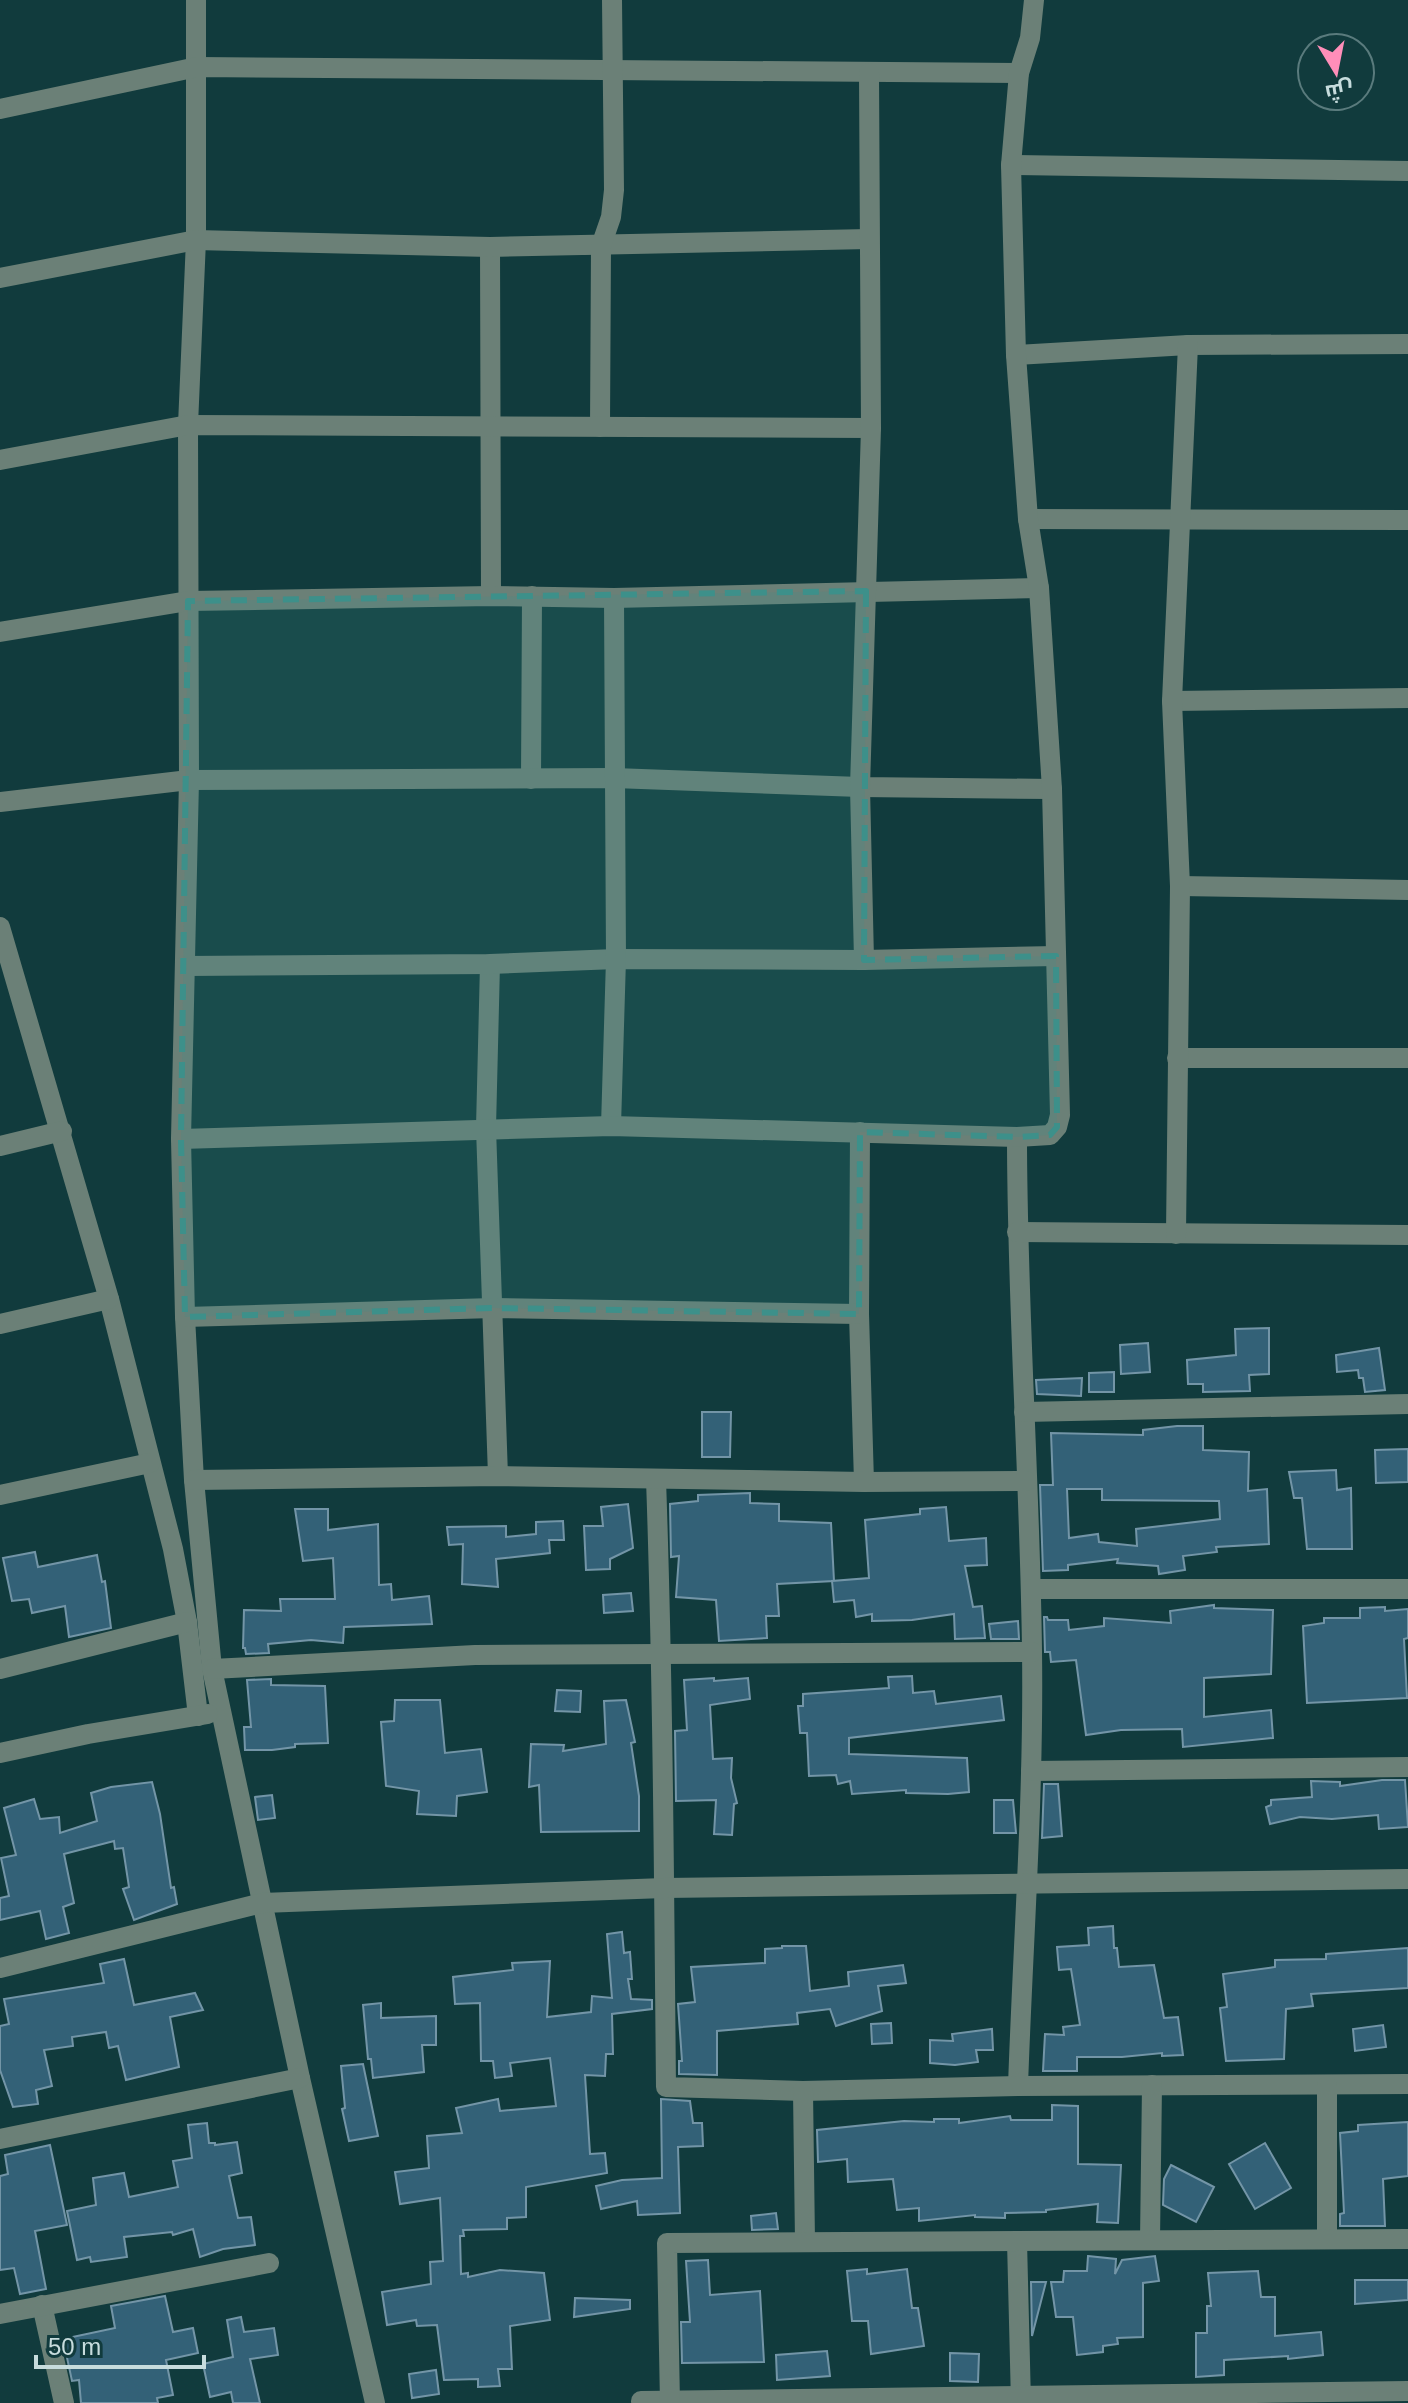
<svg xmlns="http://www.w3.org/2000/svg" width="1408" height="2403" viewBox="0 0 1408 2403" font-family="Helvetica,Cairo,sans-serif">
<rect width="100%" height="100%" fill="#113b3d"/>
<!-- building -->
<g fill="#336177" stroke="#7395a7" stroke-width="2" fill-rule="evenodd">
<path d="M1269,1328v46l-20,1 1,16 -47,1v-8h-15l-1,-24 49,-5 -1,-26z"/>
<path d="M1148,1343l2,29 -29,2 -1,-29z"/>
<path d="M1379,1348l6,42 -20,2 -2,-14h-4l-1,-8 -21,2 -1,-17z"/>
<path d="M1114,1372v20h-25v-19z"/>
<path d="M1082,1378l-1,18 -44,-2 -1,-14z"/>
<path d="M702,1412h29l-1,45h-28z"/>
<path d="M1177,1426h26v24l46,2 -1,39 19,-2 2,55 -53,3 1,5 -34,4 2,14 -26,4 -1,-8 -41,-3 1,-4 -50,6v5l-25,1 -3,-86h13l-2,-52 92,2v-5zM1067,1489h35v11l117,1 1,18 -84,10 1,17 -38,-4 -1,-8 -29,4z"/>
<path d="M1408,1449v33l-32,1 -1,-33z"/>
<path d="M1336,1470l1,20 14,-2 1,61h-45l-5,-51h-8l-5,-26z"/>
<path d="M750,1493v10l29,1v17l52,2 3,58 -57,3 2,32h-13l1,22 -48,3 -3,-41 -40,-3 3,-41 -8,1 -1,-53 28,-3v-6z"/>
<path d="M628,1504l5,44 -23,11v10l-24,1 -2,-44h19l-2,-19z"/>
<path d="M946,1507l3,34 37,-3 1,27 -22,1 8,41 9,-1 3,32 -30,1 -1,-25 -42,6 -40,1v-7l-16,3 -2,-17 -20,2 -2,-21 37,-3 -4,-58 55,-6v-5z"/>
<path d="M295,1509h33v21l50,-6 1,61 12,-1 1,16 37,-4 3,28 -88,3 -1,16 -32,-3 -43,4 1,9 -23,1 -1,-6h-2l1,-38 37,1 -1,-12h55l-2,-41 -30,3z"/>
<path d="M563,1521l1,19h-15l1,13 -54,6 2,28 -36,-3 1,-40 -14,1 -2,-18 59,-1v11l30,-3v-12z"/>
<path d="M35,1552l3,15 59,-12 5,27 3,-1 6,47 -42,9 -4,-31 -33,7 -3,-14 -17,2 -9,-43z"/>
<path d="M631,1593l2,18 -29,2 -1,-18z"/>
<path d="M1214,1605v3l59,2 -2,64 -67,4v39l67,-7 2,28 -90,9 -1,-18 -61,1 -35,5 -10,-75 -25,2 -1,-10h-5l-1,-35h3l1,3h20l1,10 35,-4v-8l67,5 -1,-12z"/>
<path d="M1385,1607v4l23,-2v29l-4,1 3,59 -100,5 -4,-77 21,-3v-5h36v-10z"/>
<path d="M1018,1621l1,18h-28l-2,-15z"/>
<path d="M912,1676l1,17 21,-2 2,13 65,-8 3,24 -155,18v16l118,4 2,34 -21,2 -42,-1v-3l-54,4 -2,-13 -12,3 -2,-9 -27,1 -2,-43h-7l-2,-27h5v-12l86,-6 -1,-11z"/>
<path d="M714,1678v3l34,-3 2,21 -40,6 3,54 19,-1 -1,20 6,25 -3,1 -2,31 -18,-1 2,-34 -40,1 -1,-70 12,-1 -3,-50z"/>
<path d="M271,1679v6l54,1 3,57 -33,1v3l-23,3h-27l-1,-23h7l-4,-47z"/>
<path d="M557,1690l24,1 -1,21 -25,-1z"/>
<path d="M395,1700h45l5,53 36,-4 6,43 -30,4 -1,20 -39,-2 2,-23 -33,-5 -5,-64 13,-1z"/>
<path d="M626,1700l9,42 -4,1 8,53v35l-98,1 -2,-47 -10,2 2,-43 33,1 -1,6 43,-7 -2,-43z"/>
<path d="M1382,1780h23l3,47 -29,2 -1,-14 -46,4 -32,-2 -30,7 -4,-17 5,-2v-5l41,-3 -1,-16 29,1v4z"/>
<path d="M152,1782l8,32 11,74 3,-1 3,17 -43,16 -11,-31 6,-2 -6,-39 -8,1 -1,-8 -50,13 10,49 -11,4 6,26 -23,6 -6,-28 -40,9v-22l9,-2 -8,-38 15,-3 -12,-47 30,-9 6,20 19,-2 1,16 37,-12 -6,-28 20,-6z"/>
<path d="M1044,1784h14l4,52 -20,2z"/>
<path d="M272,1795l3,23 -17,2 -3,-23z"/>
<path d="M994,1800h19l3,33h-22z"/>
<path d="M1113,1926l1,22h3l2,19 35,-2 10,53 14,-1 5,38 -21,1v-3l-40,4h-45v14h-34l2,-37 19,1 -1,-8 17,-2 -9,-56 -12,1 -2,-23 32,-2 -1,-17z"/>
<path d="M622,1932l2,21 6,-1 2,27h-4l3,20 21,1v9l-40,5 1,40h-7l-1,22 -20,-1 5,79 15,-1 2,20 -81,14v30l-19,1v11l-44,1 1,6h-4l1,38 7,-1v4l32,-7 44,3 6,47 -40,6 2,43h-14l2,17 -22,1v-8l-34,1 -7,-55 -20,1 -1,-6 -29,5 -5,-33 49,-8 -1,-22 13,-1 -3,-63 -40,6 -5,-32 34,-4 -2,-32 35,-3 -6,-25 42,-9 2,12 56,-5 -6,-48 -40,5 2,13 -17,2 -2,-17h-12l-1,-58 -25,1 -2,-27 60,-7 -1,-7 38,-2 -3,56 44,-5 1,-16 20,2 -5,-64z"/>
<path d="M782,1946h24l4,45 39,-5 -1,-14 55,-7 3,18 -28,3 4,25 -46,15 -6,-17 -33,4 1,11 -81,7v44l-38,-1v-13h3l-4,-57 17,-2 -4,-35 74,-4v-14l17,-1z"/>
<path d="M1408,1948v40l-97,6 2,12 -27,3 -2,50 -58,2 -6,-53 7,-1 -4,-33 52,-7v-7l51,-1v-5z"/>
<path d="M124,1959l10,46 61,-12 8,17 -33,7 9,50 -53,13 -8,-34 -9,2 -3,-16 -34,5 1,9 -29,4 8,36 -16,4 2,14 -25,3 -13,-37v-44l9,-2 -5,-25 100,-16 -4,-19z"/>
<path d="M381,2003v15l55,-2v29h-14l2,27 -51,6 -2,-19h-3l-5,-54z"/>
<path d="M891,2023l1,20 -20,1 -1,-20z"/>
<path d="M1383,2025l3,22 -31,4 -2,-22z"/>
<path d="M992,2029l1,21h-17l2,12 -23,3 -25,-2v-23l23,1 -1,-7z"/>
<path d="M363,2064l15,72 -29,5 -7,-32 3,-1 -4,-42z"/>
<path d="M661,2099l29,2 3,22h9l1,23 -25,1 2,66 -42,2 -1,-14 -36,8 -5,-23 26,-6 40,-2z"/>
<path d="M1052,2105l26,1v58l43,1 -3,58 -21,-1 1,-18 -52,6v2l-41,1v5l-30,-1v-2l-56,6v-13l-22,2 -4,-31 -45,3 -1,-23 -29,3 -1,-32 87,-9 30,1v-3h25v4l51,-7 1,4h41z"/>
<path d="M1408,2122v54l-25,3 2,47h-45v-12l4,-1 -4,-80 18,-2v-6z"/>
<path d="M207,2123l2,20h6v2l22,-3 5,31 -13,3 9,42 13,-1 4,28 -32,4 -23,8 -7,-28 -20,6 -1,-3 -48,5 3,20 -36,5 -1,-5 -13,3 -10,-49 29,-6 -3,-27 31,-5 5,24 49,-10 -5,-26 19,-3 -4,-33z"/>
<path d="M1265,2143l26,45 -36,21 -26,-45z"/>
<path d="M50,2145l17,80 -32,6 11,58 -26,5 -6,-26 -14,2v-94l8,-2 -3,-19z"/>
<path d="M1171,2165l43,22 -18,35 -33,-17 1,-26z"/>
<path d="M776,2213l2,16 -26,1 -1,-14z"/>
<path d="M1088,2256l28,3 -1,15 7,-14 33,-4 4,25 -16,2v54l-26,1 1,6 -15,2v6l-26,3 -4,-38h-17l-5,-35h12l1,-11h23z"/>
<path d="M708,2260l2,35 50,-4 4,71 -82,1 -1,-41h9l-4,-61z"/>
<path d="M867,2269v5l40,-5 5,39h6l6,38 -53,8 -3,-33h-16l-5,-50z"/>
<path d="M1258,2271l3,26h14v39l46,-4 2,23 -35,4v-3l-64,4v15l-28,2v-44h11v-27h4l-3,-33z"/>
<path d="M1355,2280h53v20l-53,4z"/>
<path d="M1031,2282h15l-14,54z"/>
<path d="M165,2296l8,36 20,-4 5,25 -32,7 7,35 -16,3 1,5h-77l-2,-23 -7,1 -9,-42 52,-11 -4,-22z"/>
<path d="M575,2298l55,2v9l-56,8z"/>
<path d="M241,2317l3,15 30,-4 4,27 -28,4 10,44h-27l-2,-11 -21,5 -7,-33 30,-7 -6,-37z"/>
<path d="M827,2351l3,25 -53,4 -1,-25z"/>
<path d="M950,2353l29,1 -1,28 -28,-1z"/>
<path d="M436,2370l3,24 -27,4 -3,-24z"/>
</g>
<g fill="none" stroke-linecap="round" stroke-linejoin="round">
<!-- minor -->
<g stroke="#6b8077" stroke-width="20">
<path d="M196,0v240l-8,185 1,355 -8,359 4,178 9,163 18,189 88,409 75,325"/>
<path d="M0,109l197,-42 822,6"/>
<path d="M1011,165l397,6"/>
<path d="M490,247l1,349"/>
<path d="M0,278l196,-38 294,7 379,-8"/>
<path d="M1016,355l172,-10 220,-1"/>
<path d="M600,427l1,-181 10,-29 3,-27 -2,-190"/>
<path d="M0,460l188,-35 683,3"/>
<path d="M1028,519l380,1"/>
<path d="M0,632l188,-31 303,-5 123,2 425,-10"/>
<path d="M1172,701l236,-3"/>
<path d="M531,779l1,-183"/>
<path d="M0,802l189,-22 425,-2 246,9 192,2"/>
<path d="M1180,886l228,4"/>
<path d="M0,927l109,372 64,250 14,73 11,94"/>
<path d="M864,960l-4,-173 11,-359 -2,-355"/>
<path d="M490,964l-4,164 12,348"/>
<path d="M185,966l305,-2 126,-5 248,1 192,-4"/>
<path d="M1177,1058h231"/>
<path d="M611,1126l5,-167 -2,-361"/>
<path d="M860,1132l-1,182 5,168"/>
<path d="M1017,1137c0,171 13,342 15,514 2,145 -9,290 -14,435"/>
<path d="M181,1139l430,-13 406,11 33,-2 7,-8 3,-12 -8,-326 -13,-201 -11,-69 -12,-164 -5,-190 8,-92 11,-35 4,-38"/>
<path d="M0,1146l62,-15"/>
<path d="M1017,1232l391,3"/>
<path d="M1176,1234l4,-348 -8,-185 16,-356"/>
<path d="M185,1317l308,-9 366,6"/>
<path d="M0,1324l109,-25"/>
<path d="M1024,1412l384,-8"/>
<path d="M656,1479c7,203 8,405 10,608l137,4 215,-5 390,-2"/>
<path d="M194,1480l304,-4 366,6 162,-1"/>
<path d="M0,1495l150,-32"/>
<path d="M1031,1589h377"/>
<path d="M0,1669l187,-47"/>
<path d="M212,1669l263,-14 557,-3"/>
<path d="M0,1753l88,-19 120,-20"/>
<path d="M1031,1771l377,-4"/>
<path d="M0,1968l262,-65 402,-15 744,-9"/>
<path d="M1327,2086v153"/>
<path d="M803,2091l2,151"/>
<path d="M0,2139l300,-61"/>
<path d="M1150,2240l2,-155"/>
<path d="M1017,2241l4,162"/>
<path d="M42,2305l22,98"/>
<path d="M0,2314l269,-51"/>
<path d="M641,2401l767,-10"/>
<path d="M670,2403l-3,-160 741,-4"/>
</g>
</g>
<!-- marked area -->
<path fill="#3d908a" fill-opacity="0.2" stroke="#3d908a" stroke-width="6" stroke-dasharray="16 10" stroke-linejoin="round" d="M866,591l-2,369 192,-4 1,171 -7,8 -33,2 -157,-5 -1,182 -366,-6 -308,9 -4,-178 7,-538z"/>
<!-- north arrow -->
<g transform="translate(1336 72) rotate(170)"><circle r="38" fill="#113b3d" stroke="#5a7b7d" stroke-width="2"/>
<path d="M0-6L14 30L0 20L-14 30Z" fill="#ff8eb9"/>
<text y="-12" font-size="22" font-weight="bold" text-anchor="middle" fill="#c7dcdd">ش</text>
</g>
<!-- scale -->
<path d="M36 2355v12h168v-12" fill="none" stroke="#c7dcdd" stroke-width="4"/>
<text x="48" y="2355" font-size="24" fill="#c7dcdd" stroke="#113b3d" stroke-width="6" paint-order="stroke">50 m</text>
</svg>
